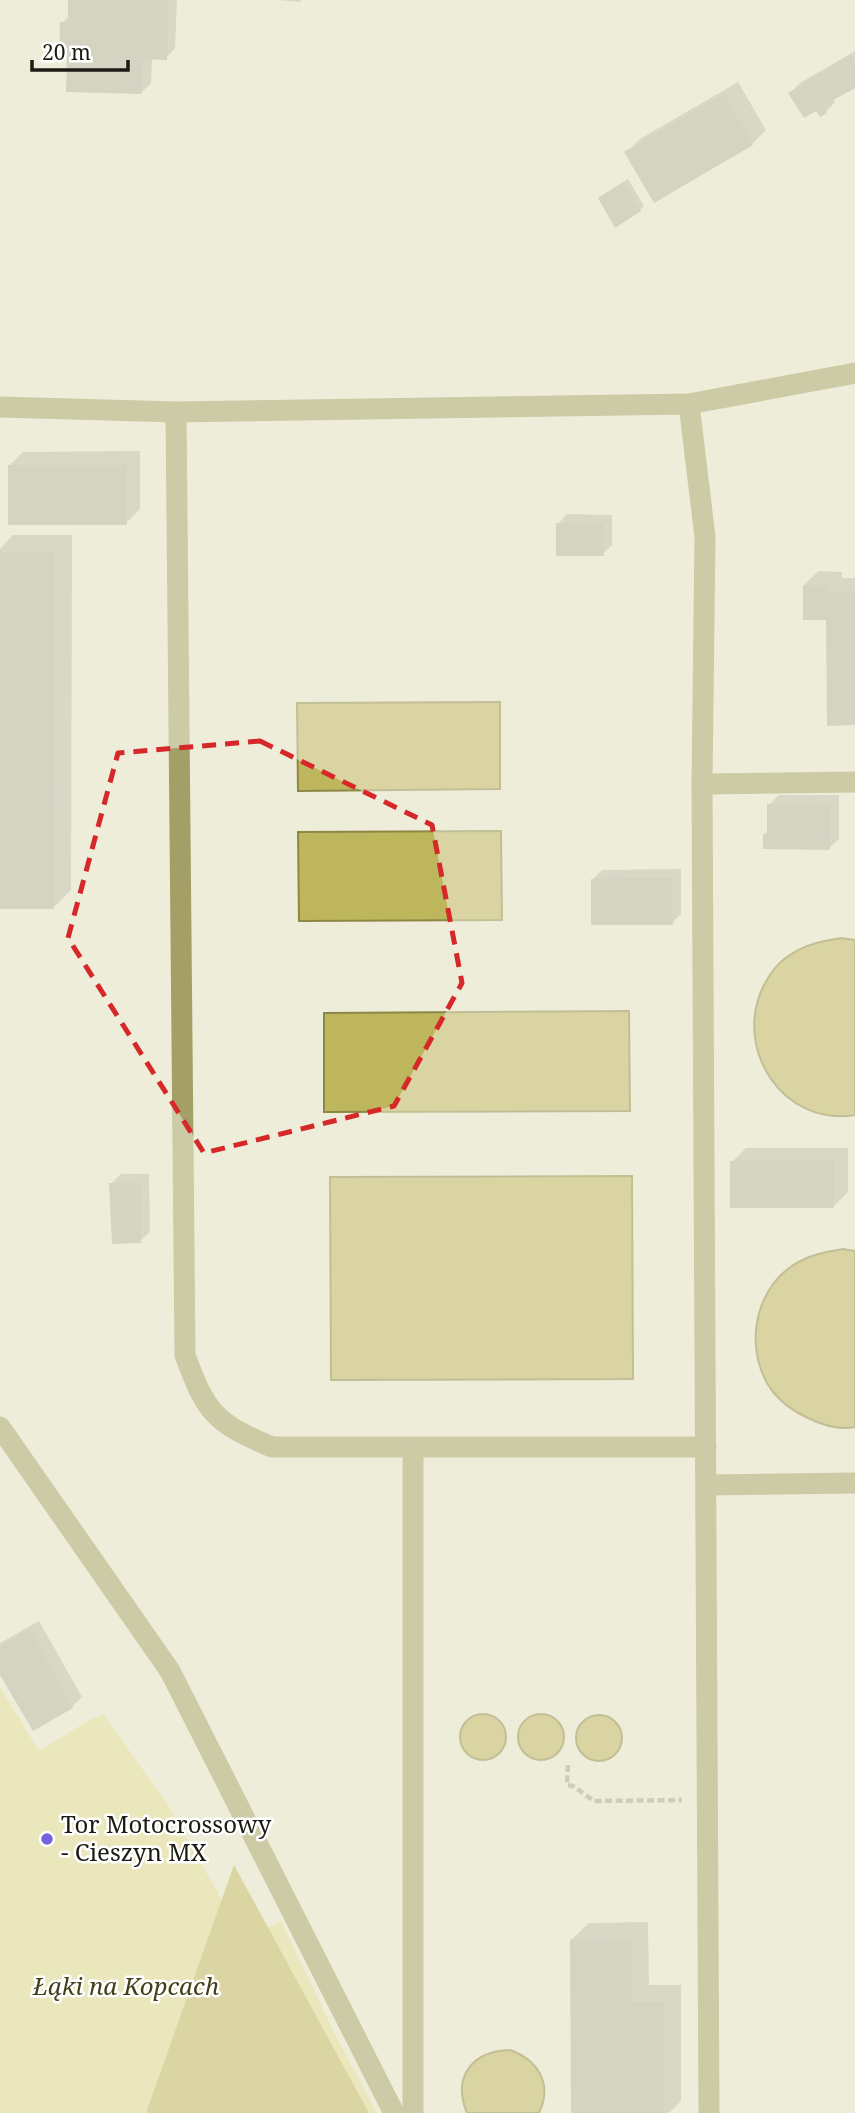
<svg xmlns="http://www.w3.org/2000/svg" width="855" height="2113" viewBox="0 0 855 2113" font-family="'Noto Serif',serif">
<rect width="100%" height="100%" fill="#eeedda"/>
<!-- green -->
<path fill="#e6e097" d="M0,1687l39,64 52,-32 13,-4 64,90 76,134 37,-18 56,117 40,75h-377z"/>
<!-- forest -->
<path fill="#c1b95f" d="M234,1865l135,248h-223z"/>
<!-- water -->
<g fill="#beb65c" stroke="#8d8746" stroke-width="2">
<path d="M500,702v87l-202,2 -1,-88z"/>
<path d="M501,831l1,89 -203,1 -1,-89z"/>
<path d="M841,938l14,2v175c-71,12 -122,-65 -92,-128 6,-12 15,-25 27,-32 16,-11 33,-14 51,-17z"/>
<path d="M629,1011l1,100 -306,1v-99z"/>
<path d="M632,1176l1,203 -302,1 -1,-203z"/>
<path d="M843,1249l12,2v176c-16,3 -33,-2 -47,-9 -13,-6 -26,-15 -35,-26 -29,-38 -21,-99 19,-126 16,-11 33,-14 51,-17z"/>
<circle cx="483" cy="1737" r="23"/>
<circle cx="541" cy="1737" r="23"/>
<circle cx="599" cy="1738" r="23"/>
<path d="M510,2050c28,10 43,34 29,63h-72c-15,-36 5,-62 43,-63z"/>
</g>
<!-- shadow -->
<g fill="#0003">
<path d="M70,0h107l-2,48 -9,10 -14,-1 -1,26 -9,9 -73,-36 -7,-33 8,-8z"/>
<path d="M278,0h23l-1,2z"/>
<path d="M855,51v35l-22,12 2,4 -9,10 -36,-19 10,-10z"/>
<path d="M738,82l28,48 -14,14 -126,9 14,-14z"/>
<path d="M628,179l16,27 -4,4 -35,-16z"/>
<path d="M140,451v58l-14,14 -117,-57 14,-14z"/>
<path d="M567,514l45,1v30l-9,9 -45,-30z"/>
<path d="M13,535h59l-1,355 -17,17h-54v-358z"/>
<path d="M818,571l24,1v6h13v145l-28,-105 -23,-33z"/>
<path d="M779,795h60v44l-10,9 -64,-14 4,-4v-25z"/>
<path d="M681,869v45l-9,9 -80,-43 10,-10z"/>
<path d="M746,1148h102v44l-14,14 -102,-44z"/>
<path d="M121,1174h28l1,58 -10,9 -29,-57z"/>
<path d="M39,1621l43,76 -10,10 -38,22 -34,-58v-28z"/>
<path d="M648,1922l1,63h32v116l-12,12h-97l-1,-173 18,-17z"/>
</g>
<!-- building -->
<g fill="#b5b4a2">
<path d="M68,0h100l-1,60 -24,-1 -1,35 -76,-2 1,-35h-8l1,-35h8z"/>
<path d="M851,55l4,6v27l-32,18 4,7 -7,4 -4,-6 -12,7 -16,-25z"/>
<path d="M724,94l29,51 -99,58 -30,-51z"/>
<path d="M623,182l18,29 -26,17 -17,-30z"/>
<rect x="8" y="465" width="119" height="60"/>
<path d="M556,523h47l1,33h-48z"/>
<path d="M0,552h55l-1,357h-54z"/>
<path d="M803,585h26v7l26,-1v134l-28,1 -1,-106h-23z"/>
<path d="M767,804h64l-1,46 -67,-1v-15l4,-1z"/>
<path d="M672,878l1,47h-82v-46z"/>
<path d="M788,1160l47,1 -1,47h-104v-47z"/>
<path d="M109,1183h32v60l-29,1z"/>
<path d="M30,1630l43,78 -40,23 -33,-56v-29z"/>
<path d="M631,1939l1,63h32v111h-93l-1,-173z"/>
</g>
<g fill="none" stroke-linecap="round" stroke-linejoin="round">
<!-- path -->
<path stroke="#a6a596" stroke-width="4.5" stroke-dasharray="7 3.5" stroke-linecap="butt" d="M568,1765l-1,20 6,1 21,15 88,-1"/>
<!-- minor -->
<g stroke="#a49f66" stroke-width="21">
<path d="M689,404l16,133 -3,247 7,1329"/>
<path d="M0,407l176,5 513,-8 166,-31"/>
<path d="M176,412l9,943c21,58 30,68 87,92h434"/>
<path d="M702,784l153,-2"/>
<path d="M0,1427l170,244 224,442"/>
<path d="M413,1448v665"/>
<path d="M707,1485l148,-2"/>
</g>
</g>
<!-- marked area -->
<path d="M0 0H855V2113H0ZM260,741l172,84 30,158 -68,123 -190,47 -136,-215 50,-185z" fill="#eeedda" fill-opacity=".55" fill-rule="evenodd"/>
<path fill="none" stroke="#d62828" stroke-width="5" stroke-dasharray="14 9" stroke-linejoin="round" d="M260,741l172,84 30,158 -68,123 -190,47 -136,-215 50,-185z"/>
<!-- markers -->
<circle fill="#7164de" stroke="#fff" stroke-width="2.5" cx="47" cy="1839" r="7"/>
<g text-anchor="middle" stroke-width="5" stroke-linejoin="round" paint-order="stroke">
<!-- poi labels -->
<g font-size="24" fill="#1b1a13" stroke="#fff" text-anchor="start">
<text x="61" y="1833">Tor Motocrossowy<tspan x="61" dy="28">- Cieszyn MX</tspan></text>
</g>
<!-- park labels -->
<g font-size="24" font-style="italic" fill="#434019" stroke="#fff">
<text x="126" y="1995">Łąki na Kopcach</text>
</g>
</g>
<!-- scale -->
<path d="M32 60v10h96v-10" fill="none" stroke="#1b1a13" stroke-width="3.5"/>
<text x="42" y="60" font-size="21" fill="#1b1a13" stroke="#ffffff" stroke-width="5" paint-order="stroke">20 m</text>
</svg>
